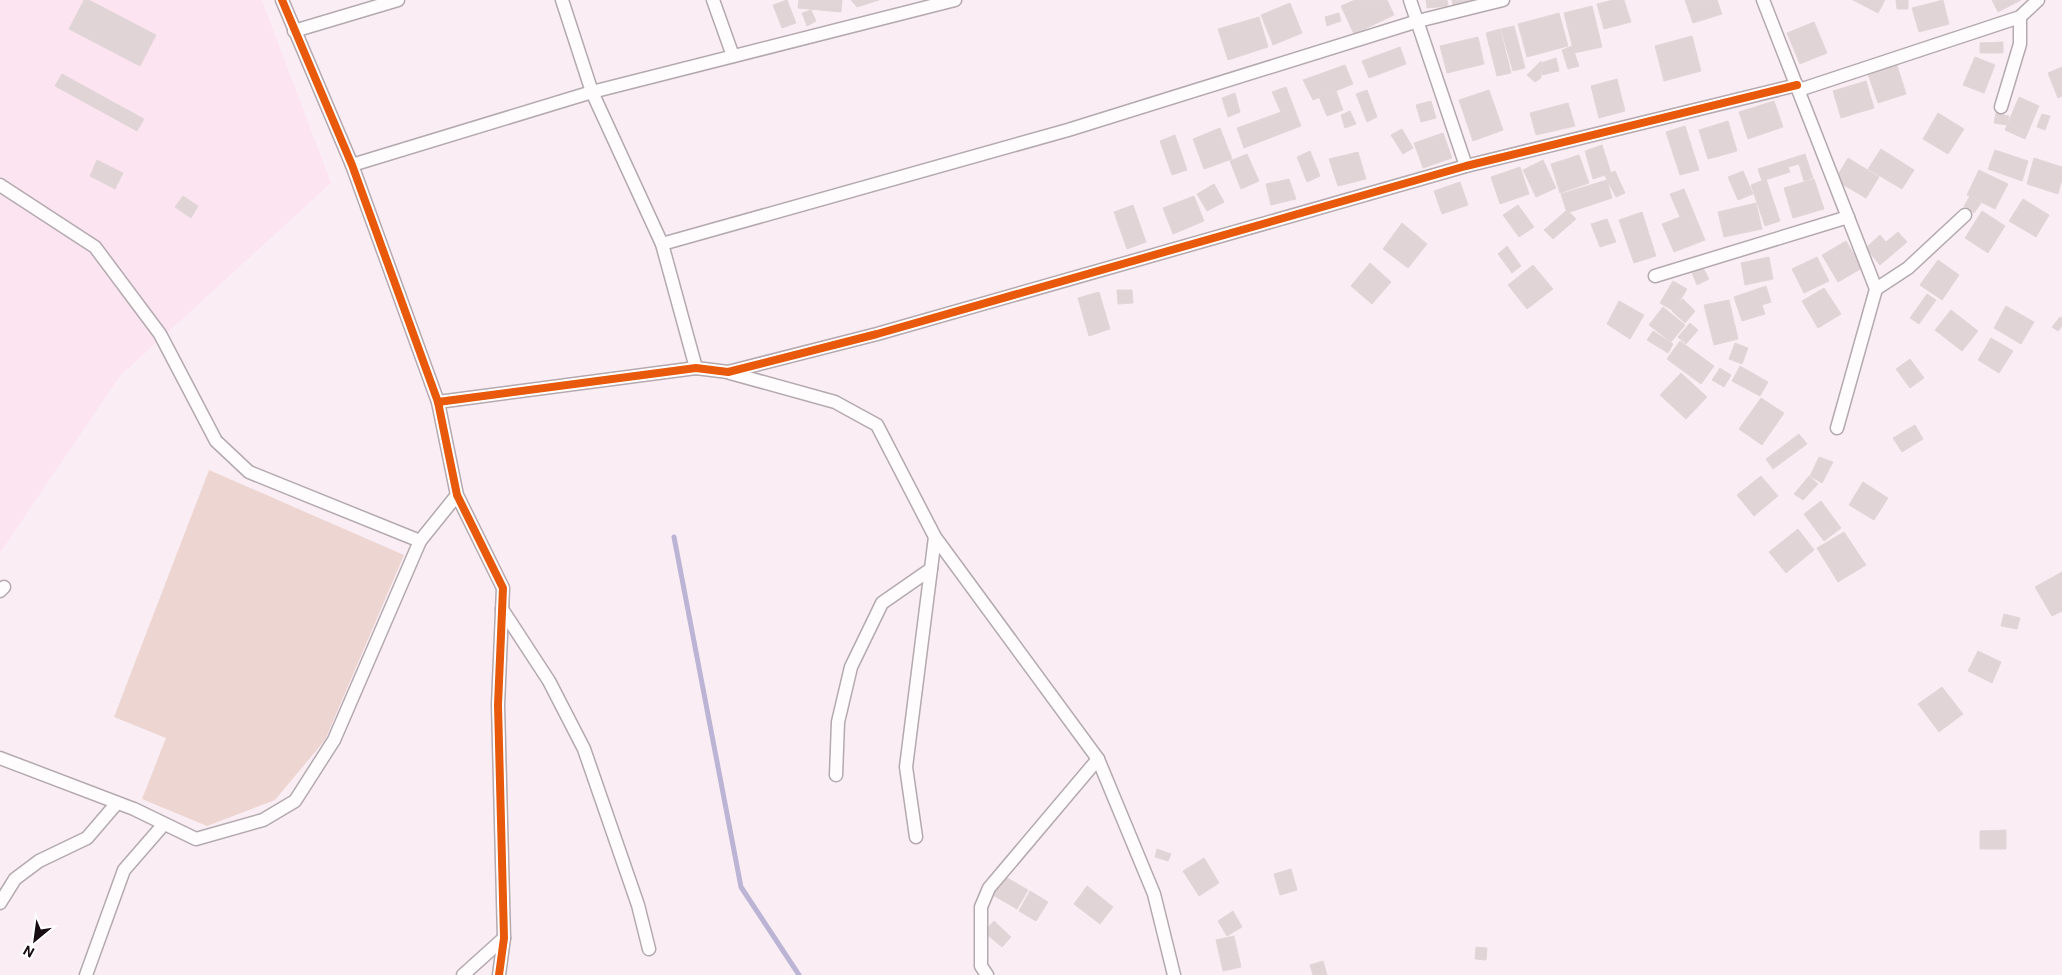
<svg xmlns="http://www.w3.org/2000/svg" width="2062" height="975" viewBox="0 0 2062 975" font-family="Roboto,sans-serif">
<rect width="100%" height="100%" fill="#faeef4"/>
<!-- built -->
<path fill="#fce5f1" d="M0,0h262l69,183 -211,193 -120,177z"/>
<!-- green -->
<path fill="#edd5d1" d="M209,470l195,85 -79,185 -50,60 -68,26 -65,-27 24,-61 -52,-21z"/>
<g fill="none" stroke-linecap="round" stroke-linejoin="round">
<!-- stream -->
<path stroke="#bcb4d4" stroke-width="5" d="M674,537l67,350 58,88"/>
</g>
<!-- building -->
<g fill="#e0d4d7" stroke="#e2d6d8">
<path d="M84,0h5l67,35 -16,31 -71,-37z"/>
<path d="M787,0l9,23 -14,5 -9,-23z"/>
<path d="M799,0h43l-1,12 -43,-4z"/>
<path d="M851,0h28l-22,7z"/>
<path d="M1355,0h32l7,15 -40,19 -13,-28z"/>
<path d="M1426,0h21l1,6 -21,2z"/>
<path d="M1452,0h24l-23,6z"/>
<path d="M1613,0h11l7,22 -27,7 -7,-25z"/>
<path d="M1685,0h32l5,14 -29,9z"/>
<path d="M1853,0h32l-7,13z"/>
<path d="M1896,0h12v9h-11z"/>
<path d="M1943,0l6,24 -30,8 -7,-24z"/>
<path d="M1992,0h29l-23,12z"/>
<path d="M1290,3l12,30 -29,12 -12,-30z"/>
<path d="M1592,6l10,41 -28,6 -10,-40z"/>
<path d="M811,10l5,11 -9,5 -5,-13z"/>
<path d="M1339,13l2,8 -14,5 -2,-9z"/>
<path d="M1559,13l9,33 -41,11 -9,-33z"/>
<path d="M1259,17l9,30 -40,13 -10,-31z"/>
<path d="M1814,22l13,31 -27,11 -13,-31z"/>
<path d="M1514,26l11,42 -12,3 -12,-42z"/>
<path d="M1500,29l11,44 -14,3 -11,-43z"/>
<path d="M1692,36l9,35 -37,10 -9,-35z"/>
<path d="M1478,37l6,27 -37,9 -7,-27z"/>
<path d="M2003,42v11h-23v-10z"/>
<path d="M1572,46l7,20 -11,3 -6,-19z"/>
<path d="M1400,47l6,17 -37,14 -7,-17z"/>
<path d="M1975,57l20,8 -11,28 -21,-8z"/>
<path d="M1556,58l3,13 -17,4 -1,-12z"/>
<path d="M1541,61v17l-6,4 -8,-7z"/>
<path d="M1896,62l10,32 -28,9 -11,-32z"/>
<path d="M1345,65l8,19 -40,16 -10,-20z"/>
<path d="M2062,67v29l-4,2 -10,-25z"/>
<path d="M62,74l82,45 -7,12 -82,-45z"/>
<path d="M1617,79l8,32 -26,7 -8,-32z"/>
<path d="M1866,81l8,27 -33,10 -8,-27z"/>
<path d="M1286,87l15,39 -57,22 -7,-20 44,-16 -9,-20z"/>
<path d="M1367,90l10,27 -10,5 -11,-28z"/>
<path d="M1489,90l14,40 -30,11 -14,-41z"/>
<path d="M1336,91l7,19 -16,6 -8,-19z"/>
<path d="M1235,93l5,19 -12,5 -6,-19z"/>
<path d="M2019,97l20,9 -14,33 -20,-9z"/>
<path d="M1431,101l5,17 -15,4 -5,-17z"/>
<path d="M1774,101l9,26 -35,12 -9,-27z"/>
<path d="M1568,103l7,23 -39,9 -6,-22z"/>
<path d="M1350,111l6,13 -11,4 -4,-13z"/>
<path d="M1938,113l26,16 -16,25 -25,-15z"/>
<path d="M1996,113l13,3 -2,9 -13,-2z"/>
<path d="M2042,114l8,2 -5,14 -8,-3z"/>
<path d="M1728,121l9,30 -29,8 -9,-29z"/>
<path d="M1685,126l14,44 -19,5 -14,-43z"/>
<path d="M1220,128l12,31 -28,10 -11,-30z"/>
<path d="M1402,129l11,19 -10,6 -12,-19z"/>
<path d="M1443,133l9,25 -29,10 -9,-25z"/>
<path d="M1175,135l12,35 -15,5 -12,-34z"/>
<path d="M1602,145l9,28 -18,6 -8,-28z"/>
<path d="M1881,149l33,21 -12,19 -34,-20z"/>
<path d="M1995,150l33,11 -6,20 -34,-12z"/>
<path d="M1310,151l10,25 -13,6 -10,-25z"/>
<path d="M1358,152l8,27 -28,7 -9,-27z"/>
<path d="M1247,154l12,27 -18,8 -11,-28z"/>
<path d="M1805,154l8,24 -9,3 -5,-17 -11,3 2,5 -28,9 -4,-12z"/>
<path d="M1579,155l10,28 -29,10 -9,-29z"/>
<path d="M1848,158l31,19 -13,21 -31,-18z"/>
<path d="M2034,158l28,9v12l-4,15 -31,-10z"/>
<path d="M97,160l26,13 -8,16 -25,-13z"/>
<path d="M1543,160l13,28 -20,9 -13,-27z"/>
<path d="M1520,167l9,27 -29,10 -9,-27z"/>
<path d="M1979,170l29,14 -13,25 -28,-14z"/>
<path d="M1615,171l10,22 -9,4 -11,-21z"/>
<path d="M1743,171l10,23 -15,6 -10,-23z"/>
<path d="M1289,179l7,20 -25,6 -5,-21z"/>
<path d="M1766,179l14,42 -15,5 -14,-41z"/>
<path d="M1814,179l10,30 -31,9 -9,-30z"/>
<path d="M1607,180l5,18 -45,15 -6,-19z"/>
<path d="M1460,182l8,23 -26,9 -8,-23z"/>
<path d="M1214,184l10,18 -17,9 -10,-17z"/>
<path d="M1684,189l21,51 -31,12 -12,-28 18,-7 -10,-23z"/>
<path d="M183,196l15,10 -7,12 -16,-11z"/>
<path d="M1194,196l10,25 -31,13 -10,-26z"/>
<path d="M1970,196l11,7 -7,10 -10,-7z"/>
<path d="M2023,199l26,16 -13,22 -27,-16z"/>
<path d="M1756,203l6,26 -38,8 -6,-25z"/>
<path d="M1133,205l13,37 -19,7 -13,-37z"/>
<path d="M1518,205l16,22 -15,10 -16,-22z"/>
<path d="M1567,210l9,9 -23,20 -9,-9z"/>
<path d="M1982,211l23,15 -17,27 -23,-15z"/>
<path d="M1642,212l14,44 -22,7 -15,-43z"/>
<path d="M1607,219l9,23 -16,5 -9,-23z"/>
<path d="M1402,223l25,21 -19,24 -25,-19z"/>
<path d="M1898,232l9,10 -27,23 -14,-17 14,-13 6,7z"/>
<path d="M1846,241l16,27 -24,14 -16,-27z"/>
<path d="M1507,246l14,20 -9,7 -14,-19z"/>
<path d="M1769,257l4,22 -28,6 -4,-22z"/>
<path d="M1817,257l12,24 -25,12 -12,-24z"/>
<path d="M1938,260l21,15 -17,25 -22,-15z"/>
<path d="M1370,263l21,19 -19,22 -21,-18z"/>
<path d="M1533,265l20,24 -26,20 -19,-24z"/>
<path d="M1703,268l6,11 -12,6 -5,-12z"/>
<path d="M1673,281l14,8 -13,22 -14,-8z"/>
<path d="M1766,286l5,16 -9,3 3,9 -23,7 -8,-24z"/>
<path d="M1824,288l17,26 -23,14 -16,-27z"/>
<path d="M1117,290h15l1,13 -15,1z"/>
<path d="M1099,292l11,37 -21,7 -11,-38z"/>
<path d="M1927,294l9,6 -17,24 -9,-6z"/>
<path d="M1683,299l12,12 -10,12 -13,-12z"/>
<path d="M1729,300l9,39 -24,6 -10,-40z"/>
<path d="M1619,301l25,14 -14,24 -23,-15z"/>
<path d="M2006,306l28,16 -13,22 -27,-16z"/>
<path d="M1663,307l22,18 -14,17 -22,-17z"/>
<path d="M1951,310l27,21 -16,20 -27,-21z"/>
<path d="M2060,317l2,1v8l-4,5 -6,-4z"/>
<path d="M1690,323l8,7 -12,14 -8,-7z"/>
<path d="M1653,331l20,13 -5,9 -21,-13z"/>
<path d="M1991,338l22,13 -14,22 -21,-13z"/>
<path d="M1680,341l34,25 -13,18 -34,-25z"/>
<path d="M1735,343l13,5 -6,16 -13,-5z"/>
<path d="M1910,359l14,19 -14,10 -14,-19z"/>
<path d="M1740,366l28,16 -8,14 -28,-15z"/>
<path d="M1720,368l11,7 -7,12 -12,-7z"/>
<path d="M1681,373l26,24 -21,22 -26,-24z"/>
<path d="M1761,398l23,15 -22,32 -23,-16z"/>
<path d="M1915,425l8,14 -21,13 -9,-14z"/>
<path d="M1799,434l8,10 -34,25 -7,-10z"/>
<path d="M1819,457l14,5 -11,21 -12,-7z"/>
<path d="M1761,476l17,20 -24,20 -17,-21z"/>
<path d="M1809,476l9,8 -15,16 -9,-6z"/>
<path d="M1863,482l25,16 -14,22 -25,-15z"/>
<path d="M1821,501l20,27 -17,13 -20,-27z"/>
<path d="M1798,529l16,21 -28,23 -17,-21z"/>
<path d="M1844,532l22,33 -28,17 -21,-34z"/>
<path d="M2062,572v39l-10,5 -17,-29z"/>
<path d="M2004,614l16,4 -3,11 -16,-3z"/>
<path d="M1978,651l23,11 -9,21 -24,-12z"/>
<path d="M1942,687l21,27 -24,18 -21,-28z"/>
<path d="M2006,830v19h-26v-18z"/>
<path d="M1157,849l14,5 -3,7 -13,-4z"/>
<path d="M1204,858l15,25 -20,13 -16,-25z"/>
<path d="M1291,869l6,21 -17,5 -6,-21z"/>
<path d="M1002,875l26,15 -11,19 -26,-15z"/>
<path d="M1087,886l26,21 -13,17 -26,-20z"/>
<path d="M1030,891l18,11 -12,19 -17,-10z"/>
<path d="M1233,911l9,16 -15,9 -9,-15z"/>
<path d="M994,921l17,16 -9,10 -18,-15z"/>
<path d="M1234,936l7,31 -18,4 -7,-31z"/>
<path d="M1476,947l11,1 -1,12 -11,-1z"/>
<path d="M1323,961l4,14h-14l-3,-10z"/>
</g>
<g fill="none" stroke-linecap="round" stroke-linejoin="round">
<!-- minor casing -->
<g stroke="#b4a9af" stroke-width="15">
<g id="minor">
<path d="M282,0l70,165 86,237 19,93 46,93 -5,117 6,233 -5,37"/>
<path d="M562,0l30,92 70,152 34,124"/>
<path d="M713,0l20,56"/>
<path d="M1410,0l56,166"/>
<path d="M1763,0l113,289 -39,139"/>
<path d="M294,31l104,-31"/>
<path d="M1799,90l221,-73 18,-17"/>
<path d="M2001,107l19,-63v-27"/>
<path d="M352,165l240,-73 363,-92"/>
<path d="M0,185l95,62 65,87 56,107 33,31 171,69"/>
<path d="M662,244l406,-114 350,-109 85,-21"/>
<path d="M1655,276l193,-59"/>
<path d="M1876,289l32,-21 57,-53"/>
<path d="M730,373l105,29 42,23 58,112 163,222 56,135 20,81"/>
<path d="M438,402l258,-34 32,4 149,-38 589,-168 331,-81"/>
<path d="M0,591l4,-4"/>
<path d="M502,609l47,72 35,68 54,156 11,44"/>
<path d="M0,758l134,51 62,30 67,-19 32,-19 39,-61 86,-199 37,-46"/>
<path d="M836,775l2,-53 13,-55 31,-64 49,-34"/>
<path d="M916,837l-10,-70 29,-230"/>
<path d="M0,903l15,-24 24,-18 48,-23 30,-35"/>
<path d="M86,975l38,-105 40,-46"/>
<path d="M463,975l41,-37"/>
<path d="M987,975l-6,-9v-59l8,-19 109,-129"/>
</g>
</g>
<!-- minor -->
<use href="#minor" stroke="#fefcfd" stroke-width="12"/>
<!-- cycleway casing -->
<g stroke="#fff" stroke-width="11">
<g id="cycleway">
<path d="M282,0l70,165 86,237 19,93 46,93 -5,117 6,233 -5,37"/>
<path d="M438,402l258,-34 32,4 149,-38 589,-168 331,-81"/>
</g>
</g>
<!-- cycleway -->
<use href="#cycleway" stroke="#e8590c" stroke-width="8"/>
</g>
<!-- north arrow -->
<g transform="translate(35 940) rotate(209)" stroke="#ffffff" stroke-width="4" paint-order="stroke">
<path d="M0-4L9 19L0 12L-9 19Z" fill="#160c11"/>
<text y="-8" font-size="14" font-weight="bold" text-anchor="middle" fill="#160c11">N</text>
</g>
</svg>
